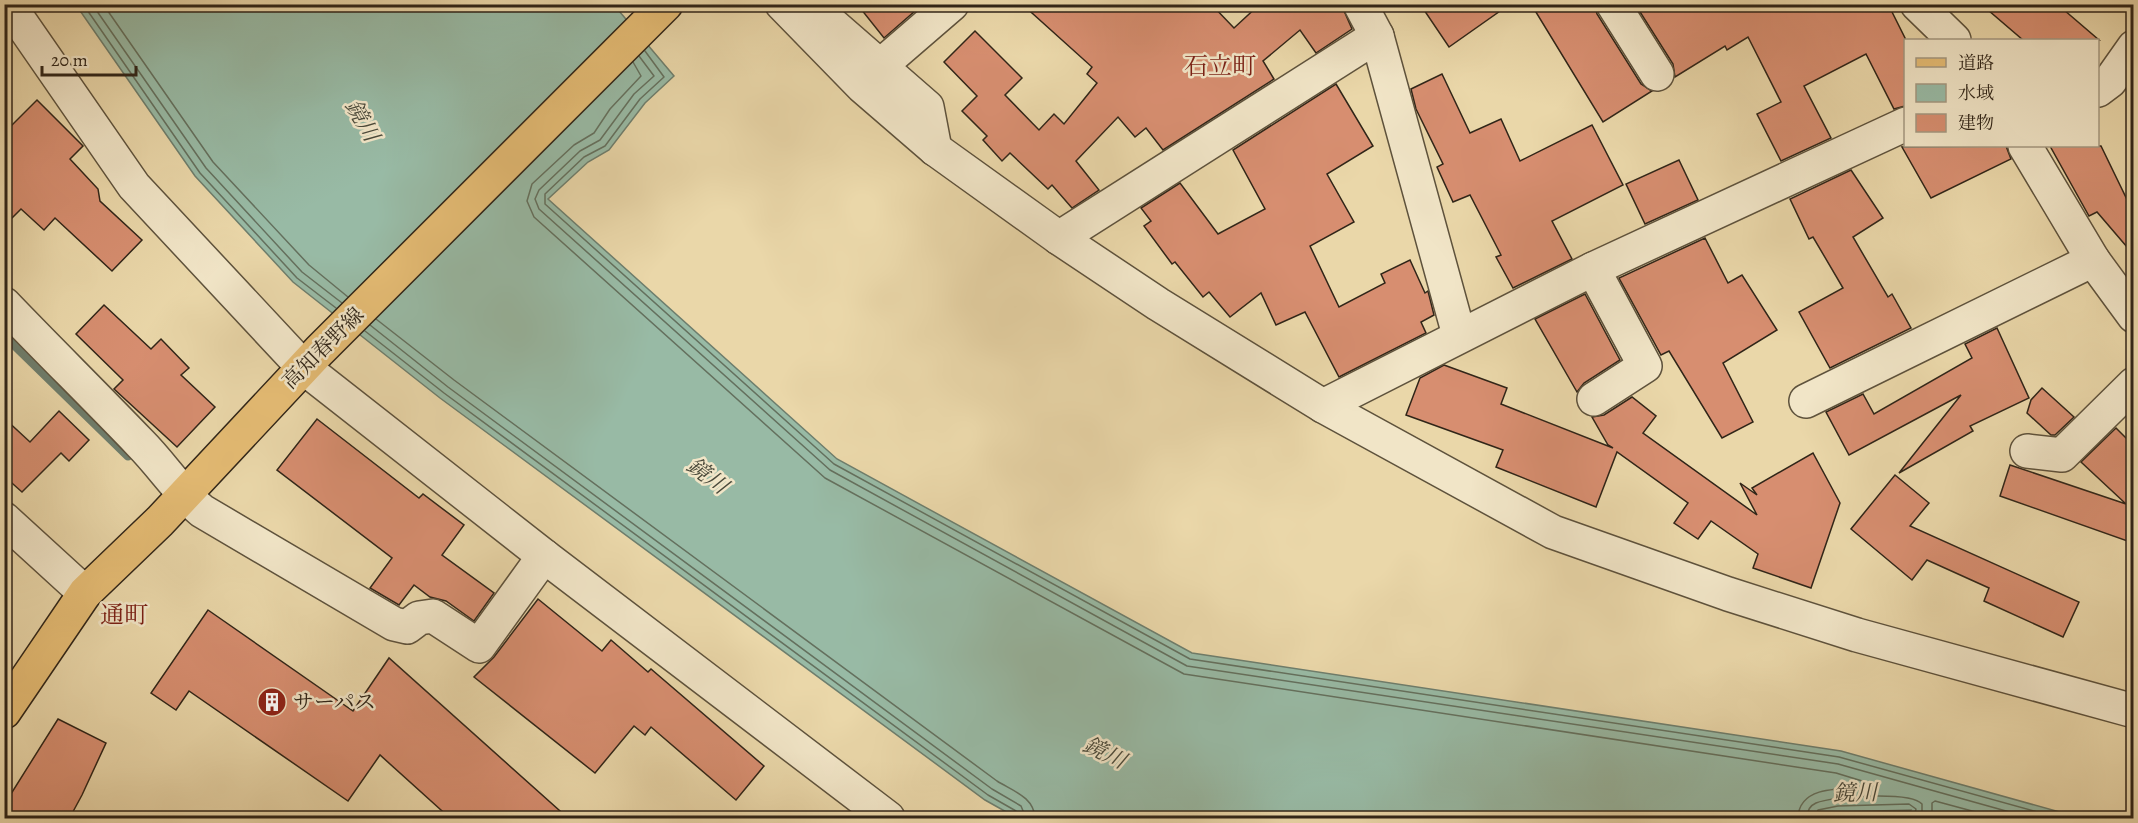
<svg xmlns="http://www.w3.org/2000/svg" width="2138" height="823" viewBox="0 0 2138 823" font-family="Alegreya,'Noto Serif JP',serif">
<rect width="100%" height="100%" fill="#ead7a9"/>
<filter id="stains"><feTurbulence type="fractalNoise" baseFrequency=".00333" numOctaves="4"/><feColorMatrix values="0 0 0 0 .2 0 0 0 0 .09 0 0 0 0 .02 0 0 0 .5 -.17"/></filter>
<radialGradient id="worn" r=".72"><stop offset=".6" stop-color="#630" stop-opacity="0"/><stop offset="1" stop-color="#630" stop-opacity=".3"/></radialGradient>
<!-- water -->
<path fill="#98baa5" stroke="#6e7e6d" stroke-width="1.5" d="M76,5h538l60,71 -29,27 -36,47 -21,12 -40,37 289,260 355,194 649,98 240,67h-174l4,-8 -73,2 -30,6h-791l-32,-18 -545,-402 -147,-116 -98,-106z"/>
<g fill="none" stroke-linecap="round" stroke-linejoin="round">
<!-- shore -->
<g stroke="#64705e" stroke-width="1.5">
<path d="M83,4l117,169 97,105 39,30"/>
<path d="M92,4l114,164 96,104 40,31"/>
<path d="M103,4l110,158 96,103 39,32"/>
<path d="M645,51l19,26 -24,22 -35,47 -21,11 -39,37v10l289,260 356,195 649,98 220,61"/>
<path d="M639,56l15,20 -20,18 -34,46 -20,11 -41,39 -4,9 4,10 291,261 357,196 651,98 193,54"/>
<path d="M633,62l8,14 -31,33 -16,24 -20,12 -42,39 -5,17 7,16 291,261 359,196 652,99 36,11 -2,4c-25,1 -71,-4 -72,30"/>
<path d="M376,319l78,61 543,401c16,10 37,16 38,37"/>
<path d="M370,325l78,62 544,402 29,17 5,12"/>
<path d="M365,331l79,62 544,402 28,16 2,7"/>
<path d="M1807,818c0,-6 2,-12 9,-15 16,-7 95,-12 106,1v14"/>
<path d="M1814,818l4,-8 20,-4 71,-2 7,5 -2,9"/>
<path d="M1932,818v-15l3,-2 63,17"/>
</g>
<!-- stream -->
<path stroke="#6e7e6d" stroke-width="9" d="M4,335l124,121"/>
</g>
<!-- building -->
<g fill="#d78e70" stroke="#302518" stroke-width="1.5">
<path d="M857,4h66l-39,34z"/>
<path d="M1022,4h189l23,24 26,-24h81l11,25 -36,24 -16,-23 -37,31 11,18 -111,71 -17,-22 -11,9 -17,-20 -42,44 23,29 -27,18 -20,-23 -4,4 -38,-36 -8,8 -19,-21 4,-4 -25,-25 15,-15 -33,-34 31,-31 47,47 -17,17 34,35 15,-16 10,10 33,-41 -10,-9 5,-7z"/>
<path d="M1420,4h90l-61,43z"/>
<path d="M1531,4h63l3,10 44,70 11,7 -49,31z"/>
<path d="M1635,4h253l17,34v68l-11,3 -28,-55 -62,32 27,52 -50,23 -24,-47 24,-12 -33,-65 -21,13 -2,-4 -50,31 -2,-13z"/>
<path d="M1981,4h76l42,36h-76z"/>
<path d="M1442,74l28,59 31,-14 19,42 72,-36 31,60 -71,36 20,38 -59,29 -17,-31 5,-2 -31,-60 -17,7 -16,-35 6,-3 -27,-55 -5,-20z"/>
<path d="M1336,84l37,62 -46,28 27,48 -44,24 29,61 46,-24 -4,-9 29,-14 15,33 3,-2 6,24 -13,7 5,11 -87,44 -34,-65 -29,13 -15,-32 -31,24 -21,-25 -6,5 -28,-35 -3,2 -28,-38 7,-5 -10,-13 39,-25 38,51 47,-25 -32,-59z"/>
<path d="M37,100l46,46 -13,13 28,30 2,12 42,39 -30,31 -57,-53 -11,12 -23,-21 -17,17v-93z"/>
<path d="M2006,146l5,13 -80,39 -29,-51z"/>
<path d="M2050,146h51l32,66v42l-36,-42 -8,4z"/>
<path d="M1679,160l19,40 -53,24 -19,-40z"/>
<path d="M1851,170l32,48 -30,19 35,60 4,-3 19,34 -81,40 -31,-56 44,-24 -30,-51 -4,2 -19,-40z"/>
<path d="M1705,238l23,45 14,-8 35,55 -54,33 30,59 -31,16 -53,-87 -8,4 -42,-77z"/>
<path d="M1585,294l35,66 -36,23 -7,9 -42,-73z"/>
<path d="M104,305l47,44 10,-10 28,29 -8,7 34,32 -38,40 -63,-58 9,-9 -47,-46z"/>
<path d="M1997,328l32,70 -59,28 3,5 -74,42 62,-78 -112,60 -23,-43 37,-18 11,20 98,-56 -7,-14z"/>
<path d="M1444,365l63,23 -6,16 112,44 -5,-3 -16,-28 12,-2 28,-18 24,19 -13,17 114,82 -17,-32 17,12 -5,-7 61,-35 27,50 -29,85 -58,-20 5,-14 -47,-33 -13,18 -24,-16 14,-20 -71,-51 -21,55 -100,-40 7,-17 -97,-35 14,-37z"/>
<path d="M2042,388l32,29 -19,18h-4l-24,-22 4,-13z"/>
<path d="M59,411l30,29 -20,21 -8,-8 -39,39 -18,-16v-58l26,24z"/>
<path d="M317,419l102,79 4,-4 41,31 -22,30 52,38 -20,28 -28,-20 -16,-4 -16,-12 -15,20 -29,-17 22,-30 -115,-88z"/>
<path d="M2116,428l17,17v98l-133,-47 10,-31 116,39 -45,-42z"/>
<path d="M1895,475l34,28 -19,23 169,76 -16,35 -79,-36 5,-13 -62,-28 -15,20 -61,-51z"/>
<path d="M538,599l64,52 9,-11 37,32 3,-3 113,97 -28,34 -85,-73 -6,8 -11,-9 -39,47 -121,-96 20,-20z"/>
<path d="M208,610l145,101 36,-53 180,161h-118l-71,-64 -32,46 -159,-110 -13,19 -25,-17z"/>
<path d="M58,719l48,24 -24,52 -13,24h-65v-14z"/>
</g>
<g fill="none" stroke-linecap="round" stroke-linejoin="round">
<!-- street casing -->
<g stroke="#5e523c" stroke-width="36">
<g id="street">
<path d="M8,4l126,182 169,181 241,189 344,262"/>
<path d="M782,4l80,82 73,63 124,89 99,66 165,102 230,126 175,62 129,41 277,76"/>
<path d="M1360,4l17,32 82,299"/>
<path d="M1613,4l44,70"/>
<path d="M1917,4l37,36"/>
<path d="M818,12l109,95 8,42"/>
<path d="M879,67l73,-63"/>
<path d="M2098,90l12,-9 24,-34"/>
<path d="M2025,146l68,114 41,56"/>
<path d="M1059,238l318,-202"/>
<path d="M1593,269l52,97 -51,33"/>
<path d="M4,304c45,47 91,92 136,139 22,22 38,48 62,68l192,113 13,3 12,-9 14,-2 46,30 65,-90"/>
<path d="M1806,401l287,-141"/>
<path d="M1323,406l270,-137 313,-145"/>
<path d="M2027,451l35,4 72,-71"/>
<path d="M4,519l81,74"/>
</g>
</g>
<!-- primary casing -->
<g stroke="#302518" stroke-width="36">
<path id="primary" d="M4,712l81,-119 75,-72 159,-170 347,-347"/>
</g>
<!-- street -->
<use href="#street" stroke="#f1e5c7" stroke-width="33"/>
<!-- primary -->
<use href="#primary" stroke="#e5bc74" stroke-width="33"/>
</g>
<!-- icons -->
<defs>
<g id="building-disc" transform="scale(1.5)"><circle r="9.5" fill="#8f2418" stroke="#f1e5c7"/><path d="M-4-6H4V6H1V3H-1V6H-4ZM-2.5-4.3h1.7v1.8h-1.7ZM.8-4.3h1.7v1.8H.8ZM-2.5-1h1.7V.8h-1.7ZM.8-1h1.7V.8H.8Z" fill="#fff"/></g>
</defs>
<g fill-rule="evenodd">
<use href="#building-disc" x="272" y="702"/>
</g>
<g text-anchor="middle" stroke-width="5" stroke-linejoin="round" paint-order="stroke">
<!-- street labels -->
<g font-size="21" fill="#302518" stroke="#f1e5c7">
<text transform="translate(323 348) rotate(-45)" y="7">高知春野線</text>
</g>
<!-- poi labels -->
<g font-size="21" fill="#302518" stroke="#f1e5c7" text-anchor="start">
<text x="293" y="709">サーパス</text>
</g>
<!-- water labels -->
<g font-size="22" font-style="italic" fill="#4a4a3b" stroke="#f1e5c7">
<text transform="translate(363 120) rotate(60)" y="8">鏡川</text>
<text transform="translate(708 475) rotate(37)" y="8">鏡川</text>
<text transform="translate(1105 752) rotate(26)" y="8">鏡川</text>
<text transform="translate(1855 792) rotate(-1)" y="8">鏡川</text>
</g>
<!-- quarter labels -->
<g font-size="24" fill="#7a1f14" stroke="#f1e5c7">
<text x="1220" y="74">石立町</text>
<text x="124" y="623">通町</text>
</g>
</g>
<!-- margin -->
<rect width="2138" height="823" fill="none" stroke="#ead7a9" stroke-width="24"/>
<rect x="6" y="6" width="2126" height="811" fill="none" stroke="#302518" stroke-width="3"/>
<rect x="12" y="12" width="2114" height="799" fill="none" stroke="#302518" stroke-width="1.5"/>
<!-- legend -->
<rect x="1904" y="39" width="195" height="108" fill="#f1e5c7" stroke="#a49881" stroke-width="1.5"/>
<rect x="1916" y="58" width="30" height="9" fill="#e5bc74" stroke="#a49881" stroke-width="1.5"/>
<text x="1958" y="69" font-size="18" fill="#302518">道路</text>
<rect x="1916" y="84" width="30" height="18" fill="#98baa5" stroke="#a49881" stroke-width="1.5"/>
<text x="1958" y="99" font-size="18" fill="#302518">水域</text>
<rect x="1916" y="114" width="30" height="18" fill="#d78e70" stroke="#a49881" stroke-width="1.5"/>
<text x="1958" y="129" font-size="18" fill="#302518">建物</text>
<!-- scale -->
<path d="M42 66v9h94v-9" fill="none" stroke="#302518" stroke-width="3"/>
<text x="51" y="66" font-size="18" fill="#302518" stroke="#f1e5c7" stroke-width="4.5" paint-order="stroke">20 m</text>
<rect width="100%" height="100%" filter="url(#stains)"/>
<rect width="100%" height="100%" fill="url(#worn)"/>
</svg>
